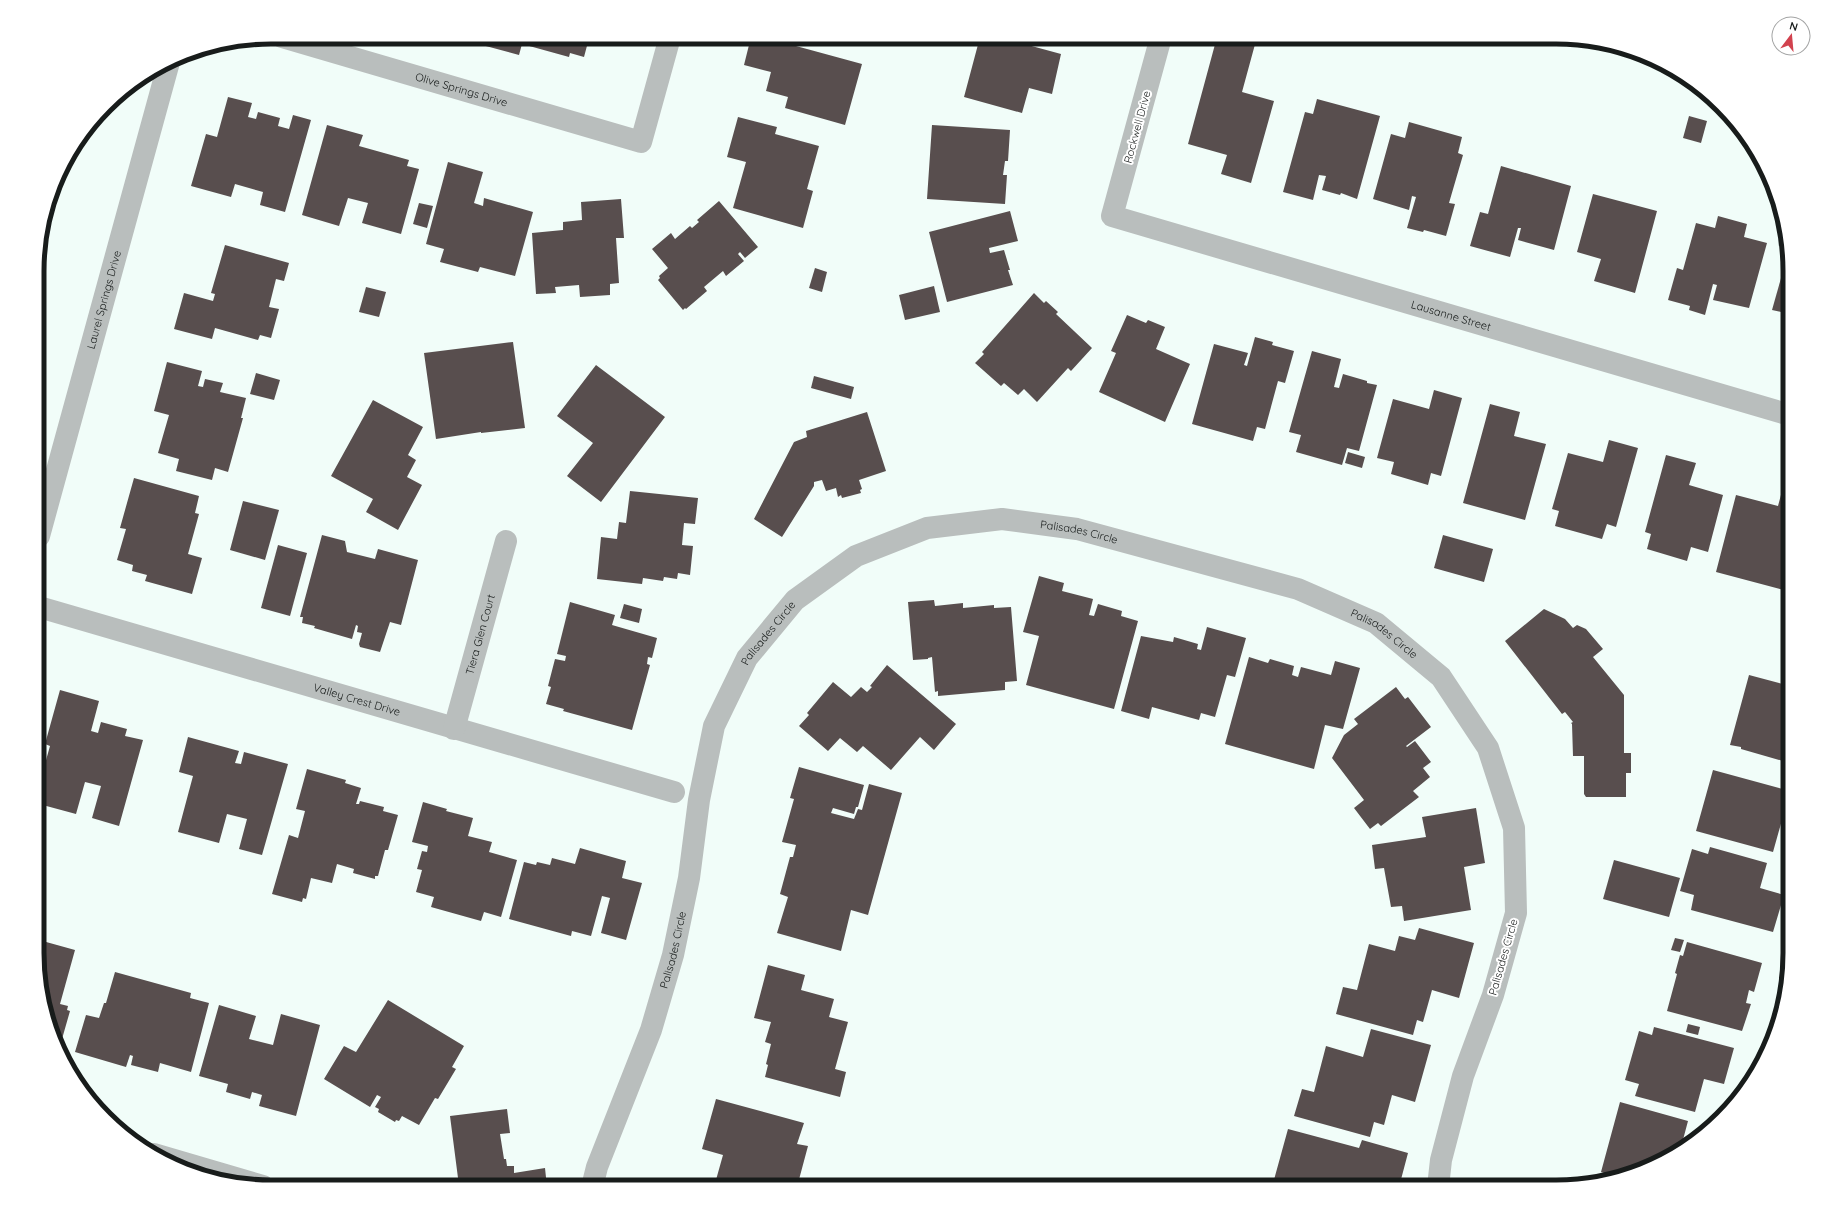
<svg xmlns="http://www.w3.org/2000/svg" width="1827" height="1224" viewBox="0 0 1827 1224" font-family="Quicksand,sans-serif">
<rect width="100%" height="100%" fill="#f1fdf9"/>
<!-- building -->
<g fill="#584e4e">
<path d="M484,37h108l-2,6 -2,-1 -4,15 -14,-4 -1,4 -47,-13 -3,11 -37,-10z"/>
<path d="M751,37h47l-2,9 66,18 -17,61 -60,-17 3,-11 -22,-6 5,-19 -27,-7z"/>
<path d="M980,37h19l62,17 -9,40 -23,-6 -7,25 -58,-16z"/>
<path d="M1217,37h40l-15,55 32,9 -23,82 -30,-9 6,-19 -39,-11z"/>
<path d="M228,97l24,6 -4,14 8,2 2,-7 22,6 -2,8 11,3 4,-14 18,5 -26,92 -25,-7 3,-13 -28,-8 -4,13 -40,-11 15,-52 11,3z"/>
<path d="M1317,99l63,17 -23,83 -16,-6 -1,2 -18,-5 4,-14 -7,-1 -6,25 -30,-8 22,-80 8,2z"/>
<path d="M1689,116l18,5 -6,22 -18,-5z"/>
<path d="M738,117l39,10 -2,7 44,12 -12,43 6,2 -10,37 -70,-20 13,-46 -19,-5z"/>
<path d="M1409,122l53,15 -4,16 5,2 -14,48 6,1 -9,32 -22,-6 -1,2 -16,-4 9,-31 -4,-1 -3,14 -36,-11 18,-65 14,4z"/>
<path d="M327,125l36,10 -4,11 50,14 -2,6 12,3 -18,65 -39,-11 6,-20 -20,-5 -9,28 -37,-11z"/>
<path d="M932,125l78,5 -2,31h-3l-2,14h4l-2,29 -78,-5z"/>
<path d="M448,162l35,10 -9,31 9,3 1,-8 49,14 -18,64 -35,-9 -2,5 -38,-10 4,-13 -18,-5z"/>
<path d="M1501,166l70,20 -17,64 -36,-10 3,-12h-3l-8,29 -40,-11 10,-34 8,2z"/>
<path d="M1593,194l64,17 -22,82 -41,-12 7,-22 -24,-7z"/>
<path d="M621,199l3,39h-8l3,45 -9,1v11l-30,2 -1,-12 -24,2 1,6 -20,1 -4,-61 31,-3v-8l19,-2 -1,-18z"/>
<path d="M719,201l39,46 -13,11 -5,-6 -2,2 6,7 -18,15 -3,-5 -19,16 3,4 -21,18 -1,-1 -2,2 -25,-30 2,-2 -1,-2 9,-8 -16,-19 19,-16 4,6 15,-13 2,2 7,-6 -2,-2z"/>
<path d="M419,203l14,3 -6,22 -14,-4z"/>
<path d="M50,204h3l-14,48v-11z"/>
<path d="M1010,211l8,30 -29,7 1,5 14,-3 6,20h-2l5,15 -66,17 -18,-70z"/>
<path d="M1718,216l29,8 -3,13 23,6 -18,65 -36,-8 4,-15 -4,-1 -8,31 -16,-5 1,-4 -22,-6 9,-32 6,2 13,-47 19,5z"/>
<path d="M225,245l64,18 -5,18 -8,-2 -7,28 10,2 -8,29 -11,-3 -2,5 -43,-12 -3,11 -38,-10 10,-36 29,8 2,-7 -4,-1z"/>
<path d="M1789,250l1,6v58l-18,-4z"/>
<path d="M815,268l12,4 -5,20 -13,-4z"/>
<path d="M934,286l6,26 -35,8 -6,-25z"/>
<path d="M366,287l20,5 -7,25 -20,-5z"/>
<path d="M1034,293l10,10 2,-2 12,11 -2,2 36,34 -21,23 -3,-3 -31,34 -13,-13 -6,6 -14,-12 -3,3 -26,-23 9,-9 -2,-2z"/>
<path d="M1127,315l19,8 2,-3 17,7 -9,22 34,15 -25,58 -66,-30 17,-39 -5,-2z"/>
<path d="M1255,337l18,5 -1,3 22,6 -9,32 -7,-2 -13,48 -8,-2 -4,14 -61,-17 22,-80 34,9 -4,12 3,1z"/>
<path d="M513,342l12,86 -44,5v-1l-45,7 -12,-86z"/>
<path d="M1312,351l29,8 -7,28 5,1 4,-14 24,7v2l10,2 -18,66 -12,-3 -5,17 -46,-13 5,-17 -12,-3z"/>
<path d="M167,362l35,9 -4,15 5,1 2,-8 18,4 -3,9 26,6 -5,20h2l-15,54 -13,-4 -3,12 -36,-9 3,-12 -21,-6 11,-38 -15,-4z"/>
<path d="M596,365l69,52 -64,85 -34,-26 26,-33 -36,-27z"/>
<path d="M256,373l24,7 -6,20 -24,-6z"/>
<path d="M814,376l40,11 -3,12 -40,-11z"/>
<path d="M1434,390l28,8 -21,78 -10,-3 -3,12 -37,-11 3,-12 -17,-4 16,-59 36,10z"/>
<path d="M373,400l50,27 -15,28 8,5 -9,17 15,8 -24,45 -32,-18 7,-13 -42,-23z"/>
<path d="M1490,404l30,8 -6,24 32,8 -21,76 -62,-17z"/>
<path d="M867,412l19,59 -27,9 3,9 -2,1 1,3 -19,5 -1,-3 -3,2 -2,-9 -10,3 -4,-11 -8,2v4l-32,51 -28,-18 40,-77 13,-5 -1,-6z"/>
<path d="M1609,440l29,8 -22,79 -9,-3 -5,15 -47,-13 4,-15 -7,-2 16,-56 35,9z"/>
<path d="M1348,452l17,5 -3,11 -17,-5z"/>
<path d="M1666,455l30,8 -7,22 34,10 -15,57 -17,-5 -4,14 -40,-12 4,-15 -6,-2z"/>
<path d="M134,478l65,18 -4,17 4,1 -11,40 14,4 -10,36 -47,-13 2,-6 -15,-4 1,-6 -16,-5 9,-31 -6,-1z"/>
<path d="M630,491l68,7 -3,26 -11,-1 -2,22 11,1 -3,29 -12,-2 -1,6 -13,-2 -1,4 -20,-3 -1,6 -45,-5 4,-42 16,2 2,-17 7,1z"/>
<path d="M1782,491l8,2v85h-3l-3,12 -68,-18 20,-77 42,11z"/>
<path d="M243,501l36,9 -14,50 -35,-10z"/>
<path d="M322,535l23,6 2,11 28,7 3,-10 40,11 -17,65 -11,-3 -10,30 -20,-5 -1,-3 3,-11 -5,-1 1,-6 -2,-1 -4,14 -38,-11 1,-2 -13,-3 1,-6h-3z"/>
<path d="M1443,535l50,14 -9,33 -50,-14z"/>
<path d="M278,545l29,8 -17,63 -29,-8z"/>
<path d="M1039,576l25,7 -2,8 31,8 -4,16 5,1 4,-12 24,7 -1,5 17,5 -24,88 -88,-24 13,-49 -16,-4z"/>
<path d="M934,600l1,6 28,-3v5l31,-3v3l17,-1 6,74 -12,1v8l-67,6v-5l-3,1 -3,-35 -4,1v1l-15,1 -5,-58z"/>
<path d="M570,602l45,13 -3,10 45,13 -5,20 -4,-1 -1,7 3,1 -18,65 -69,-19 1,-2 -18,-5 5,-17 -3,-1 7,-27 10,2 1,-5 -9,-2z"/>
<path d="M624,604l18,5 -3,14 -19,-5z"/>
<path d="M1544,609l21,10 8,9 4,-3 9,4 17,20 -10,8 31,38v58h7v20h-5v24h-40l-2,-3v-38h-11l-1,-32 -1,-1 2,-1 -8,-10 -3,2 -57,-73z"/>
<path d="M1207,627l39,11 -11,39 -8,-2 -12,42 -14,-4 -2,7 -47,-13 -3,12 -28,-8 20,-75 32,6 1,-5 24,7 -1,5 4,1z"/>
<path d="M1249,657l19,6 2,-4 24,7 -2,9 6,2 3,-10 30,8 4,-14 25,7 -17,61 -18,-4 -11,44 -89,-25z"/>
<path d="M887,665l69,59 -22,26 -14,-13 -29,33 -28,-24 -6,6 -17,-14 -12,13 -29,-25 10,-11 -2,-2 26,-31 18,15 10,-10 6,5 5,-5 -2,-1z"/>
<path d="M1749,675l41,11v77l-49,-14v-2l-11,-2z"/>
<path d="M1396,687l9,12 3,-2 23,30 -25,19 1,1 8,-6 16,21 -8,6 7,9 -17,14 6,6 -38,29 -3,-3 -8,6 -16,-21 10,-8 -32,-42 12,-23 14,-11 -4,-5z"/>
<path d="M60,690l39,11 -8,30 7,2 3,-11 26,7 -2,7 18,4 -24,86 -27,-8 9,-32 -16,-4 -9,32 -37,-10v-19l11,-39 -5,-2z"/>
<path d="M188,737l51,14 -4,12 6,1 3,-12 44,12 -26,91 -23,-6 8,-30 -20,-5 -8,29 -41,-11 15,-56 -14,-4z"/>
<path d="M799,767l65,18 -6,22h-2l-2,7 -21,-6 -2,5 23,6 4,-10 4,1 7,-26 33,9 -34,122 -17,-5 -10,41 -64,-18 11,-36 -8,-3 10,-37h3l3,-12 -14,-3 12,-43 -4,-1z"/>
<path d="M307,769l39,11 -1,3 16,5 -5,16h3l1,-3 24,6 -1,4 15,4 -10,35h-3l-7,26h-3v3l-22,-6 1,-4 -17,-5 -5,19 -21,-5 -5,21 -3,-1 -1,4 -30,-8 17,-59 9,3 7,-27 -9,-2z"/>
<path d="M1713,770l77,21v31l-8,-2 -9,32 -77,-21z"/>
<path d="M423,802l24,7 -1,2 27,7 -5,18 24,6 -3,10 28,8 -16,57 -17,-5 -3,9 -50,-14 3,-10 -18,-5 6,-22 -5,-1 5,-18 5,1 1,-6 -16,-4z"/>
<path d="M1476,808l9,55 -21,4 7,43 -67,11 -2,-15 -11,1 -7,-39 -9,1 -3,-24 54,-8 -4,-20z"/>
<path d="M1710,847l57,16 -7,25 24,7 -11,37 -82,-22 3,-15 -14,-4 12,-42 16,5z"/>
<path d="M580,848l46,13 -4,17 20,5 -16,57 -25,-7 9,-35 -8,-2 -11,40 -19,-5 -1,5 -62,-17 15,-57 12,3 1,-3 13,3 2,-7 23,6z"/>
<path d="M1614,860l66,18 -11,39 -66,-18z"/>
<path d="M1419,928l55,15 -15,55 -27,-8 -9,32 -6,-2 -4,15 -77,-21 7,-27 14,3 12,-46 26,7 4,-15 16,4z"/>
<path d="M1675,938l9,2 -4,12 -9,-2z"/>
<path d="M39,940l36,10 -15,54 8,2 -1,4 3,1 -10,35 -21,-63z"/>
<path d="M1687,942l75,21 -8,29 -5,-2 -3,13 5,1 -9,27 -75,-20 10,-37 -2,-1 5,-18 3,1z"/>
<path d="M768,965l37,10 -4,15 33,9 -5,18 19,5 -13,47 11,3 -6,25 -75,-20 3,-12 -2,-1 5,-20 -6,-2 6,-20 -17,-4z"/>
<path d="M115,972l76,21 -1,5 19,5 -18,69 -31,-9 -2,9 -27,-7 2,-9 -3,-1 -4,12 -51,-15 11,-37 13,3 5,-15h2z"/>
<path d="M388,1000l76,46 -12,21 4,2 -18,30 -3,-1 -16,27 -17,-9 -3,5 -3,-1 -1,2 -17,-10 1,-3 -4,-2 6,-10 -4,-2 -7,12 -46,-28 20,-33 12,6z"/>
<path d="M219,1005l37,11 -7,23 24,6 8,-31 39,11 -24,91 -37,-10 3,-11 -10,-3 -2,7 -24,-7 2,-8 -29,-8z"/>
<path d="M1688,1024l12,3 -2,8 -12,-3z"/>
<path d="M1654,1027l80,21 -10,36 -20,-5 -9,33 -60,-16 4,-12 -14,-4 14,-49 13,4z"/>
<path d="M1371,1029l60,16 -16,57 -23,-7 -8,30 -10,-3 -4,15 -76,-21 8,-27 12,3 12,-46 37,11z"/>
<path d="M716,1099l88,24 -7,21 11,2 -11,41h-83l9,-32 -21,-6z"/>
<path d="M1620,1102l68,19 -8,30 -6,4 -10,-3 -2,8 -42,18 -19,-6z"/>
<path d="M507,1109l3,24 -10,1 4,25h2l1,7h7v7l31,-5 2,19h-109l-1,-6 21,-3 -8,-62z"/>
<path d="M1288,1129l71,19 3,-8 46,13 -9,34h-127z"/>
</g>
<g fill="none" stroke-linecap="round" stroke-linejoin="round">
<!-- street -->
<g stroke="#b9bebd" stroke-width="22">
<path id="s1" d="M282,37l359,105 29,-105"/>
<path id="s2" d="M1161,37l-49,179 678,199"/>
<path id="s3" d="M39,536l130,-474"/>
<path id="s4" d="M39,607l635,185"/>
<path id="s5" d="M454,729l52,-188"/>
<path d="M154,1154l109,32"/>
<path id="s6" d="M592,1187l5,-20 54,-137 22,-75 16,-77 10,-78 15,-74 33,-68 48,-58 61,-44 71,-28 75,-9 75,10 221,60 78,34 65,54 47,71 26,80 2,85 -23,82 -30,81 -22,84 -3,27"/>
</g>
</g>
<g text-anchor="middle" stroke-width="4" stroke-linejoin="round" paint-order="stroke">
<!-- street labels -->
<g font-size="11" fill="#181c1b" stroke="#fff">
<text dy="4" stroke="none"><textPath href="#s1" startOffset="187">Olive Springs Drive</textPath></text>
<text transform="translate(1137 127) rotate(-75)" y="4">Rockwell Drive</text>
<text dy="4" stroke="none"><textPath href="#s3" startOffset="245">Laurel Springs Drive</textPath></text>
<text dy="4" stroke="none"><textPath href="#s2" startOffset="539">Lausanne Street</textPath></text>
<text dy="4" stroke="none"><textPath href="#s6" startOffset="935">Palisades Circle</textPath></text>
<text dy="4" stroke="none"><textPath href="#s6" startOffset="587">Palisades Circle</textPath></text>
<text dy="4" stroke="none"><textPath href="#s5" startOffset="98">Tiera Glen Court</textPath></text>
<text dy="4" stroke="none"><textPath href="#s6" startOffset="1259">Palisades Circle</textPath></text>
<text dy="4" stroke="none"><textPath href="#s4" startOffset="331">Valley Crest Drive</textPath></text>
<text dy="4" stroke="none"><textPath href="#s6" startOffset="251">Palisades Circle</textPath></text>
<text transform="translate(1503 957) rotate(-74)" y="4">Palisades Circle</text>
</g>
</g>
<!-- crop -->
<path d="M0 0H1827V1224H0ZM271 44H1556A227 227 0 0 1 1783 271V953A227 227 0 0 1 1556 1180H271A227 227 0 0 1 44 953V271A227 227 0 0 1 271 44Z" fill="#fff" fill-rule="evenodd"/>
<path fill="none" stroke="#181c1b" stroke-width="5" d="M271 44H1556A227 227 0 0 1 1783 271V953A227 227 0 0 1 1556 1180H271A227 227 0 0 1 44 953V271A227 227 0 0 1 271 44Z"/>
<!-- north arrow -->
<g transform="translate(1791 36) rotate(16)"><circle r="19" fill="#ffffff" stroke="#a3a4a4"/>
<path d="M0-3L7 15L0 10L-7 15Z" fill="#d2424e"/>
<text y="-6" font-size="11" font-weight="bold" text-anchor="middle" fill="#181c1b">N</text>
</g>
</svg>
